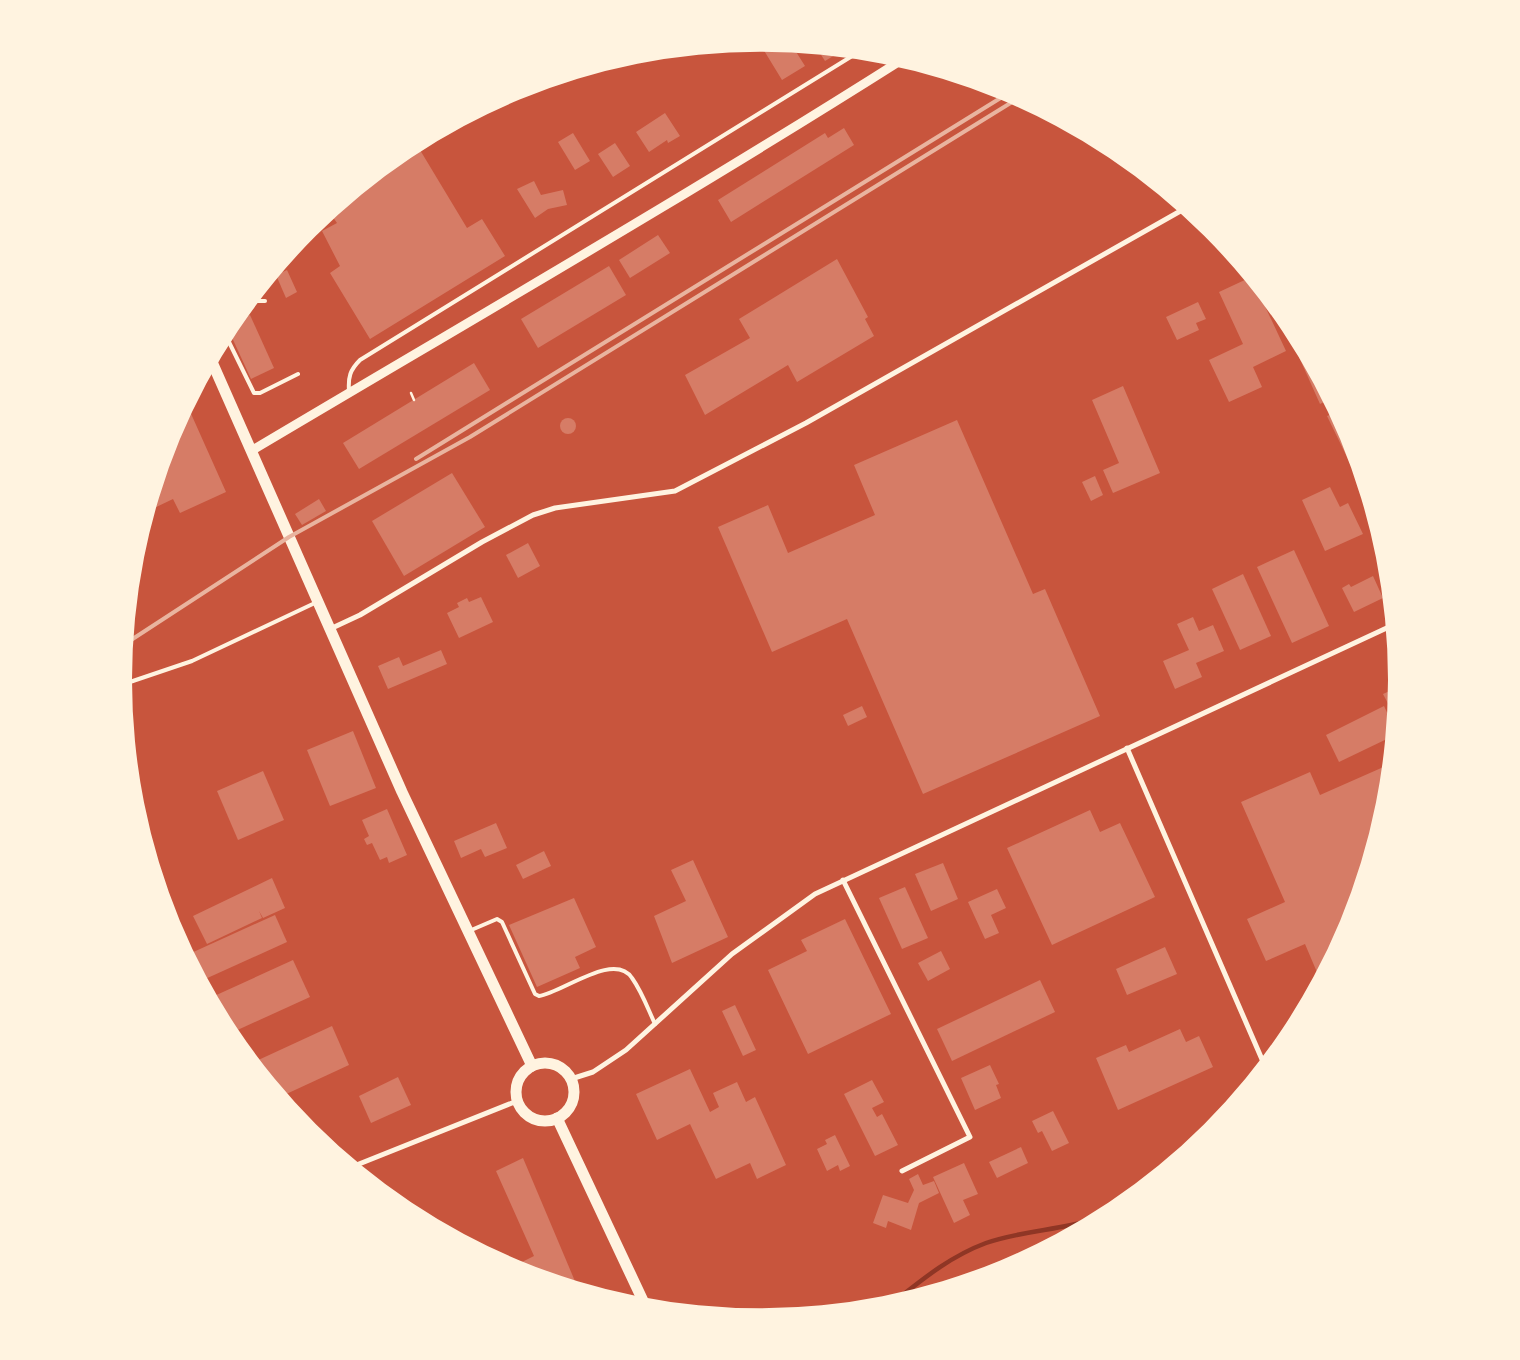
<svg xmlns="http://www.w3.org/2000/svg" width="1520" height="1360" viewBox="0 0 1520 1360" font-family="Montserrat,sans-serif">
<rect width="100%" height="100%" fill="#c8553d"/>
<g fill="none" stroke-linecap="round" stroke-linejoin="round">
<!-- stream -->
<path stroke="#8f3625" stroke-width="4.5" d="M895,1301c29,-23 56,-45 91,-58 34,-12 72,-13 106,-23"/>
</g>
<!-- building -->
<g fill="#d67c66">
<path d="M760,44l28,3 2,2 3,-2 12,19 -23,14z"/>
<path d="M818,50l22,2 -15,9z"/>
<path d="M665,113l15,23 -12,7 -1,-3 -18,12 -13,-20z"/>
<path d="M844,128l10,17 -123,77 -13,-22 107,-67 3,5z"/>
<path d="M573,133l17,28 -15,9 -17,-28z"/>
<path d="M615,143l15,23 -17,11 -15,-23z"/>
<path d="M417,145l50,83 15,-9 23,37 -135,83 -40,-66 10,-7 -18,-35 15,-8 -7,-10 77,-62z"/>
<path d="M534,181l7,14 22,-5 4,15 -19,4 -13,9 -18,-29z"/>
<path d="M658,235l12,18 -40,25 -11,-18z"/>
<path d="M837,259l31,58 -3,2 9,17 -77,46 -9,-17 -83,50 -20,-40 65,-37 -11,-19z"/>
<path d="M609,266l17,29 -88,53 -17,-29z"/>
<path d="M287,270l10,22 -11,6 -10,-23z"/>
<path d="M1249,278l7,9 30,64 -33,16 9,20 -33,15 -20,-42 34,-16 -24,-52z"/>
<path d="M1198,302l8,17 -10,4 3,7 -22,10 -11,-23z"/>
<path d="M250,315l24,53 -23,11 -22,-48 6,-9z"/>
<path d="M1282,319l7,8 39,73 -8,4z"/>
<path d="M474,363l16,27 -131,79 -16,-26z"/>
<path d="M1123,386l37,87 -47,20 -10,-23 16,-7 -27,-63z"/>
<path d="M188,407l38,85 -46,21 -7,-14 -23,11 22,-74z"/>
<path d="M1335,413l13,24 16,55 -37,-76z"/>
<circle cx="568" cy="426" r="8"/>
<path d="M957,420l76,174 12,-5 55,127 -177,78 -76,-175 -75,33 -54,-125 50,-22 20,48 87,-38 -21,-50z"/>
<path d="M452,473l33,54 -81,49 -32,-55z"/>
<path d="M1095,476l8,19 -12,6 -9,-19z"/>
<path d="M1330,487l10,20 8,-4 15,31 -38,17 -23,-51z"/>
<path d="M319,499l7,12 -24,14 -7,-11z"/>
<path d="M528,543l12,23 -22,12 -12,-23z"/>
<path d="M1294,550l35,76 -37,17 -35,-76z"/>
<path d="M1243,574l28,62 -31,14 -28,-61z"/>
<path d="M1373,576l10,22 -29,14 -12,-24 7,-4 2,3z"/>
<path d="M481,597l12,25 -34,16 -12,-25 12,-6 -2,-4 10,-5 2,4z"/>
<path d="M1193,617l6,14 14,-6 11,26 -28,12 6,14 -27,12 -12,-28 26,-11 -12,-26z"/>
<path d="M441,650l6,14 -59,25 -10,-23 21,-9 4,9z"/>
<path d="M1396,688l-3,25 -10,-19z"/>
<path d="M862,706l5,11 -19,9 -5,-11z"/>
<path d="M1384,706l8,17 -1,14 -52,25 -13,-27z"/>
<path d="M353,731l23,57 -46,18 -23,-56z"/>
<path d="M1388,765l-4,39 -36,120 -29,53 -14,-33 -39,17 -19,-42 38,-17 -44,-100 69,-30 10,23z"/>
<path d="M263,771l21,49 -46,20 -21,-49z"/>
<path d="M387,809l20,46 -18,8 -2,-6 -7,3 -8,-17 -5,2 -3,-6 5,-3 -7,-16z"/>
<path d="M1090,810l10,22 20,-9 35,74 -103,48 -45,-97z"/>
<path d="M496,823l11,25 -22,9 -4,-8 -20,9 -7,-17z"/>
<path d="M544,851l7,15 -28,13 -7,-14z"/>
<path d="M693,860l35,77 -56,26 -18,-47 32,-15 -15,-31z"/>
<path d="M943,863l15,36 -27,12 -16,-37z"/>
<path d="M272,878l13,30 -22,10 -4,-7 3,7 -55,26 -14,-28z"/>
<path d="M905,887l23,51 -26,11 -23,-51z"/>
<path d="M997,889l9,19 -15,7 8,18 -14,6 -17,-37z"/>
<path d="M574,898l22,49 -21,10 5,11 -43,19 -28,-62z"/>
<path d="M275,915l12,27 -84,38 -14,-26z"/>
<path d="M845,919l46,95 -83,40 -40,-84 39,-19 -6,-11z"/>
<path d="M1165,947l12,27 -50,21 -11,-26z"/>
<path d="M941,951l9,18 -22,12 -10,-18z"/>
<path d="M293,960l17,37 -79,36 -19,-36z"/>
<path d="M1040,980l15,32 -103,49 -15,-32z"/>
<path d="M735,1005l21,45 -13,6 -21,-45z"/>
<path d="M332,1026l17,39 -67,31 -28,-34z"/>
<path d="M1180,1029l6,13 13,-6 14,31 -95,43 -22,-52 30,-13 3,7z"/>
<path d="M990,1065l9,19 -3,1 5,13 -26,12 -14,-32z"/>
<path d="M690,1069l20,43 9,-5 -6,-14 24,-11 9,20 9,-5 31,68 -29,14 -7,-16 -34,16 -26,-55 -33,16 -21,-46z"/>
<path d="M398,1077l13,28 -40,18 -12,-27z"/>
<path d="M872,1080l12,22 -12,6 5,9 5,-3 16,31 -23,11 -31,-62z"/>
<path d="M1053,1111l16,32 -17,8 -10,-20 -4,2 -6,-12z"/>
<path d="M835,1135l15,31 -10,5 -2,-6 -11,6 -10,-22 10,-5 -2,-4z"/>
<path d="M1021,1147l7,16 -31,15 -8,-16z"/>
<path d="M523,1158l54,128 -63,-20 20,-10 -38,-85z"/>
<path d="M964,1163l14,31 -15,6 7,15 -16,8 -21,-46z"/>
<path d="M918,1174l5,11 11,-4 5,12 -20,10 -8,27 -23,-9 -2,7 -13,-5 10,-28 25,8 6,-13 -5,-11z"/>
</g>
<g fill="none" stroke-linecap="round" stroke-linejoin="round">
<!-- path -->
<path stroke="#fff3e0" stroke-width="2.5" d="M411,393l3,7"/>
<!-- service -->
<g stroke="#fff3e0" stroke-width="4">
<path d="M252,301h13"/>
<path d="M226,336l28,57h6l38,-19"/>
<path d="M349,391c-1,-14 1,-21 11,-31l497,-307"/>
<path d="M124,684l68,-23 125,-59"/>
<path d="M469,931l28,-12 5,3 33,72 4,2c23,-3 75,-45 93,-18 10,14 16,31 23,46"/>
</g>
<!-- minor -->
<g stroke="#fff3e0" stroke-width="5">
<path d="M330,629l30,-14 122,-73 51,-27 22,-7 120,-17 131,-68 378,-214"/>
<path d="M1127,748l137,316"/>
<path d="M843,880l127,257 -68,34"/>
<path d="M571,1079l22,-7 33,-22 106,-96 83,-60 576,-268"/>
<path d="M354,1166l163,-65"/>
</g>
<!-- tertiary -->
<path stroke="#fff3e0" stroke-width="9" d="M251,451c217,-129 436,-255 649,-390"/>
<!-- primary -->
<g stroke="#fff3e0" stroke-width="11">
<path d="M212,362l190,430 130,274"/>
<circle cx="545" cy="1092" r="29"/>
<path d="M557,1118l88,187"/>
</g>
<!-- rail -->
<g stroke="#e9b49f" stroke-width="4">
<path d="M416,459l591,-365"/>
<path d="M128,642l161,-105 181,-100 547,-338"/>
</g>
</g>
<!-- crop -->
<path d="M0 0H1520V1360H0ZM132 680a628 628 0 1 1 1256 0a628 628 0 1 1-1256 0Z" fill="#fff3e0" fill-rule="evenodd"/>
</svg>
